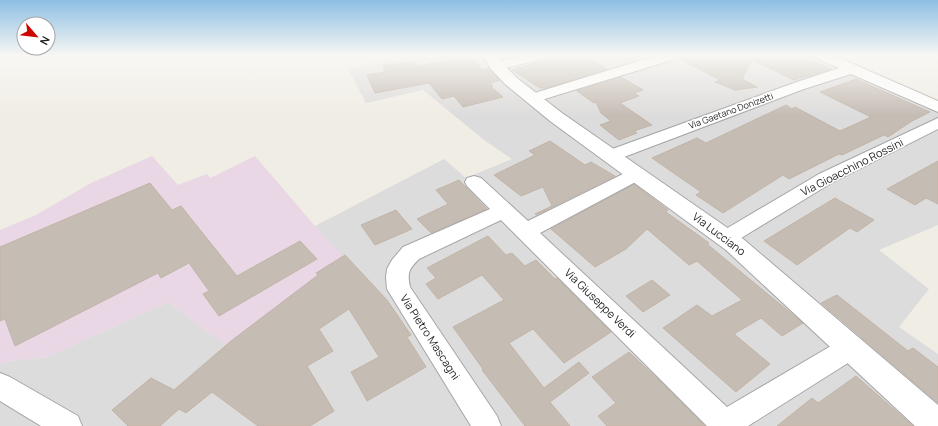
<svg xmlns="http://www.w3.org/2000/svg" width="938" height="426" viewBox="0 0 938 426" font-family="Manrope,sans-serif">
<rect width="100%" height="100%" fill="#f0ede5"/>
<!-- residential -->
<path fill="#dddcdc" d="M410,56h418l110,48v121l-59,25 50,39 -30,38 39,27v72h-938v-61l9,-4 38,-4 121,-55 88,66 118,-76 -59,-66 129,-67 22,19 46,-19 -28,-19 -61,-50 -57,13 -18,-34z"/>
<!-- industrial -->
<path fill="#e9d7e5" d="M152,156l26,29 29,-11 3,4 45,-22 60,70 60,66 -120,76 -87,-66 -121,55 -38,4 -9,4v-135l36,-15 55,-32z"/>
<!-- building -->
<g fill="#c5bcb4" stroke="#c2b4a7">
<path d="M472,56l10,14 7,-2 11,12 -10,3 3,3 -2,1 12,10 -40,10 -9,-11 -12,3 -13,-16 -54,10 -8,-18 18,-3 -2,-6 31,-5 3,5z"/>
<path d="M558,56h27l22,13 -60,19h-7l-28,-18z"/>
<path d="M678,56h120l34,13 -38,11 -42,-20 -10,19 15,8 -22,3 -20,-8 5,-2 -42,-22z"/>
<path d="M621,77l22,13 -9,3 5,3 -19,7 32,22 -18,6 3,2 -18,7 -19,-15 11,-4 -10,-8 -5,-11 -2,1 -17,-12z"/>
<path d="M856,79l74,33 -18,9 -24,16 -4,-2 -42,20 -3,-1 -50,25 -6,-4 -60,38 -27,-18 5,-3 -49,-34 45,-20 9,5 80,-38 6,4 3,-2 45,24 31,-14 -51,-25z"/>
<path d="M550,141l35,24 6,-3 24,14 -79,39 -1,-1 17,-8 -9,-19 -22,9 -27,-21 41,-20 -6,-4z"/>
<path d="M938,161v43l-12,-6 -11,7 -28,-16z"/>
<path d="M459,180l28,29 -56,24 -14,-14 31,-15 -12,-14z"/>
<path d="M150,183l22,27 9,-4 56,70 63,-35 17,18 -98,57 -16,-22 6,-3 -20,-28 -28,15 -3,-5 -143,73 -10,-27 -5,2v-74z"/>
<path d="M634,184l34,26 -2,2 43,31 -2,1 96,79 -21,13 -21,-18 -27,16 36,30 -34,28 -73,-64 34,-23 15,11 30,-16 -45,-39 -8,4 -42,-36 -21,20 -31,18 -44,-38z"/>
<path d="M835,198l39,22 -17,12 -7,-4 -53,37 -33,-24z"/>
<path d="M396,210l16,19 -37,16 -14,-20z"/>
<path d="M488,236l18,19 6,-2 13,13 11,-6 19,19 2,-1 54,54 -47,31 -31,-34 -24,14 35,45 35,-26 10,11 -39,29 20,24h-45l-43,-56 1,-1 -30,-42 51,-27 -22,-25 -44,24 -12,-15 10,-6 -9,-10z"/>
<path d="M345,255l42,45 24,35 -4,2 19,30 -59,34 -16,-29 28,-15 -30,-48 -30,20 14,22 -26,15 27,45 -24,15h-52l-46,-34 -26,21 -7,-4 -19,17h-32l-16,-16 39,-32 23,12 57,-49 87,-66 -2,-2z"/>
<path d="M652,280l18,15 -27,17 -17,-16z"/>
<path d="M837,295l71,56 5,-3 25,19v36l-117,-100z"/>
<path d="M629,352l30,28 46,46h-98l-9,-10 18,-13 -24,-26z"/>
<path d="M856,376l57,50h-136l35,-28 6,5z"/>
</g>
<g fill="none" stroke-linecap="round" stroke-linejoin="round">
<!-- minor casing -->
<g stroke="#a6a6a6" stroke-width="2">
<g id="minor">
<path d="M519,56h25l-2,3 -46,11 -5,-1 -2,-3 2,-3z"/>
<path d="M655,56h22l-2,3 -137,42 -5,2 -5,-2 -3,-3 3,-3z"/>
<path d="M816,56h19l103,45v11l-87,-38 -47,15 -188,71 -6,1 -6,-1 -3,-4 3,-4 190,-69 45,-15 -21,-9z"/>
<path d="M938,118v11l-105,53 -100,61 -7,3 -7,-3 -4,-5 4,-5 100,-59z"/>
<path d="M637,168l6,2 3,4 -3,4 -103,55 187,174 114,-67 9,-3 9,3 4,8 -4,8 -111,70h-41l-206,-206 -82,39c-10,10 -12,13 -9,28l87,129 4,10h-30l-84,-137 -1,-12 1,-8 5,-9 11,-13 87,-38 -23,-23 -2,-4 2,-4 7,-2 7,2 47,43 103,-51z"/>
<path d="M0,373l10,4 68,39 4,10h-41l-41,-25z"/>
</g>
</g>
<!-- tertiary casing -->
<g stroke="#a6a6a6" stroke-width="2">
<path id="tertiary" d="M483,56h15l4,7 15,15 45,35 180,125 196,167v21h-23l-189,-176 -176,-129 -45,-37 -14,-15z"/>
</g>
<!-- minor -->
<use href="#minor" fill="#fff" fill-rule="evenodd"/>
<!-- tertiary -->
<use href="#tertiary" fill="#fff" fill-rule="evenodd"/>
</g>
<!-- sky -->
<linearGradient id="sky" x2="0" y2="1"><stop stop-color="#8dbfe4"/><stop offset="0.48" stop-color="#f8f7f3"/><stop offset="1" stop-color="#f8f7f3" stop-opacity="0"/></linearGradient>
<rect width="938" height="116" fill="url(#sky)"/>
<g text-anchor="middle" stroke-width="3" stroke-linejoin="round" paint-order="stroke">
<!-- far-street labels -->
<g font-size="9" fill="#1f1f1f" stroke="#fff">
<text transform="translate(731 111) rotate(-20)" y="3">Via Gaetano Donizetti</text>
</g>
<!-- street labels -->
<g font-size="11" fill="#1f1f1f" stroke="#fff">
<text transform="translate(852 167) rotate(-27)" y="4">Via Gioacchino Rossini</text>
<text transform="translate(719 234) rotate(37)" y="4">Via Lucciano</text>
<text transform="translate(600 303) rotate(44)" y="4">Via Giuseppe Verdi</text>
<text transform="translate(430 337) rotate(57)" y="4">Via Pietro Mascagni</text>
</g>
</g>
<!-- north arrow -->
<g transform="translate(36 36) rotate(118)"><circle r="19" fill="#ffffff" stroke="#a5a5a5"/>
<path d="M0-3L7 15L0 10L-7 15Z" fill="#ce0600"/>
<text y="-6" font-size="11" font-weight="bold" text-anchor="middle" fill="#1f1f1f">N</text>
</g>
</svg>
